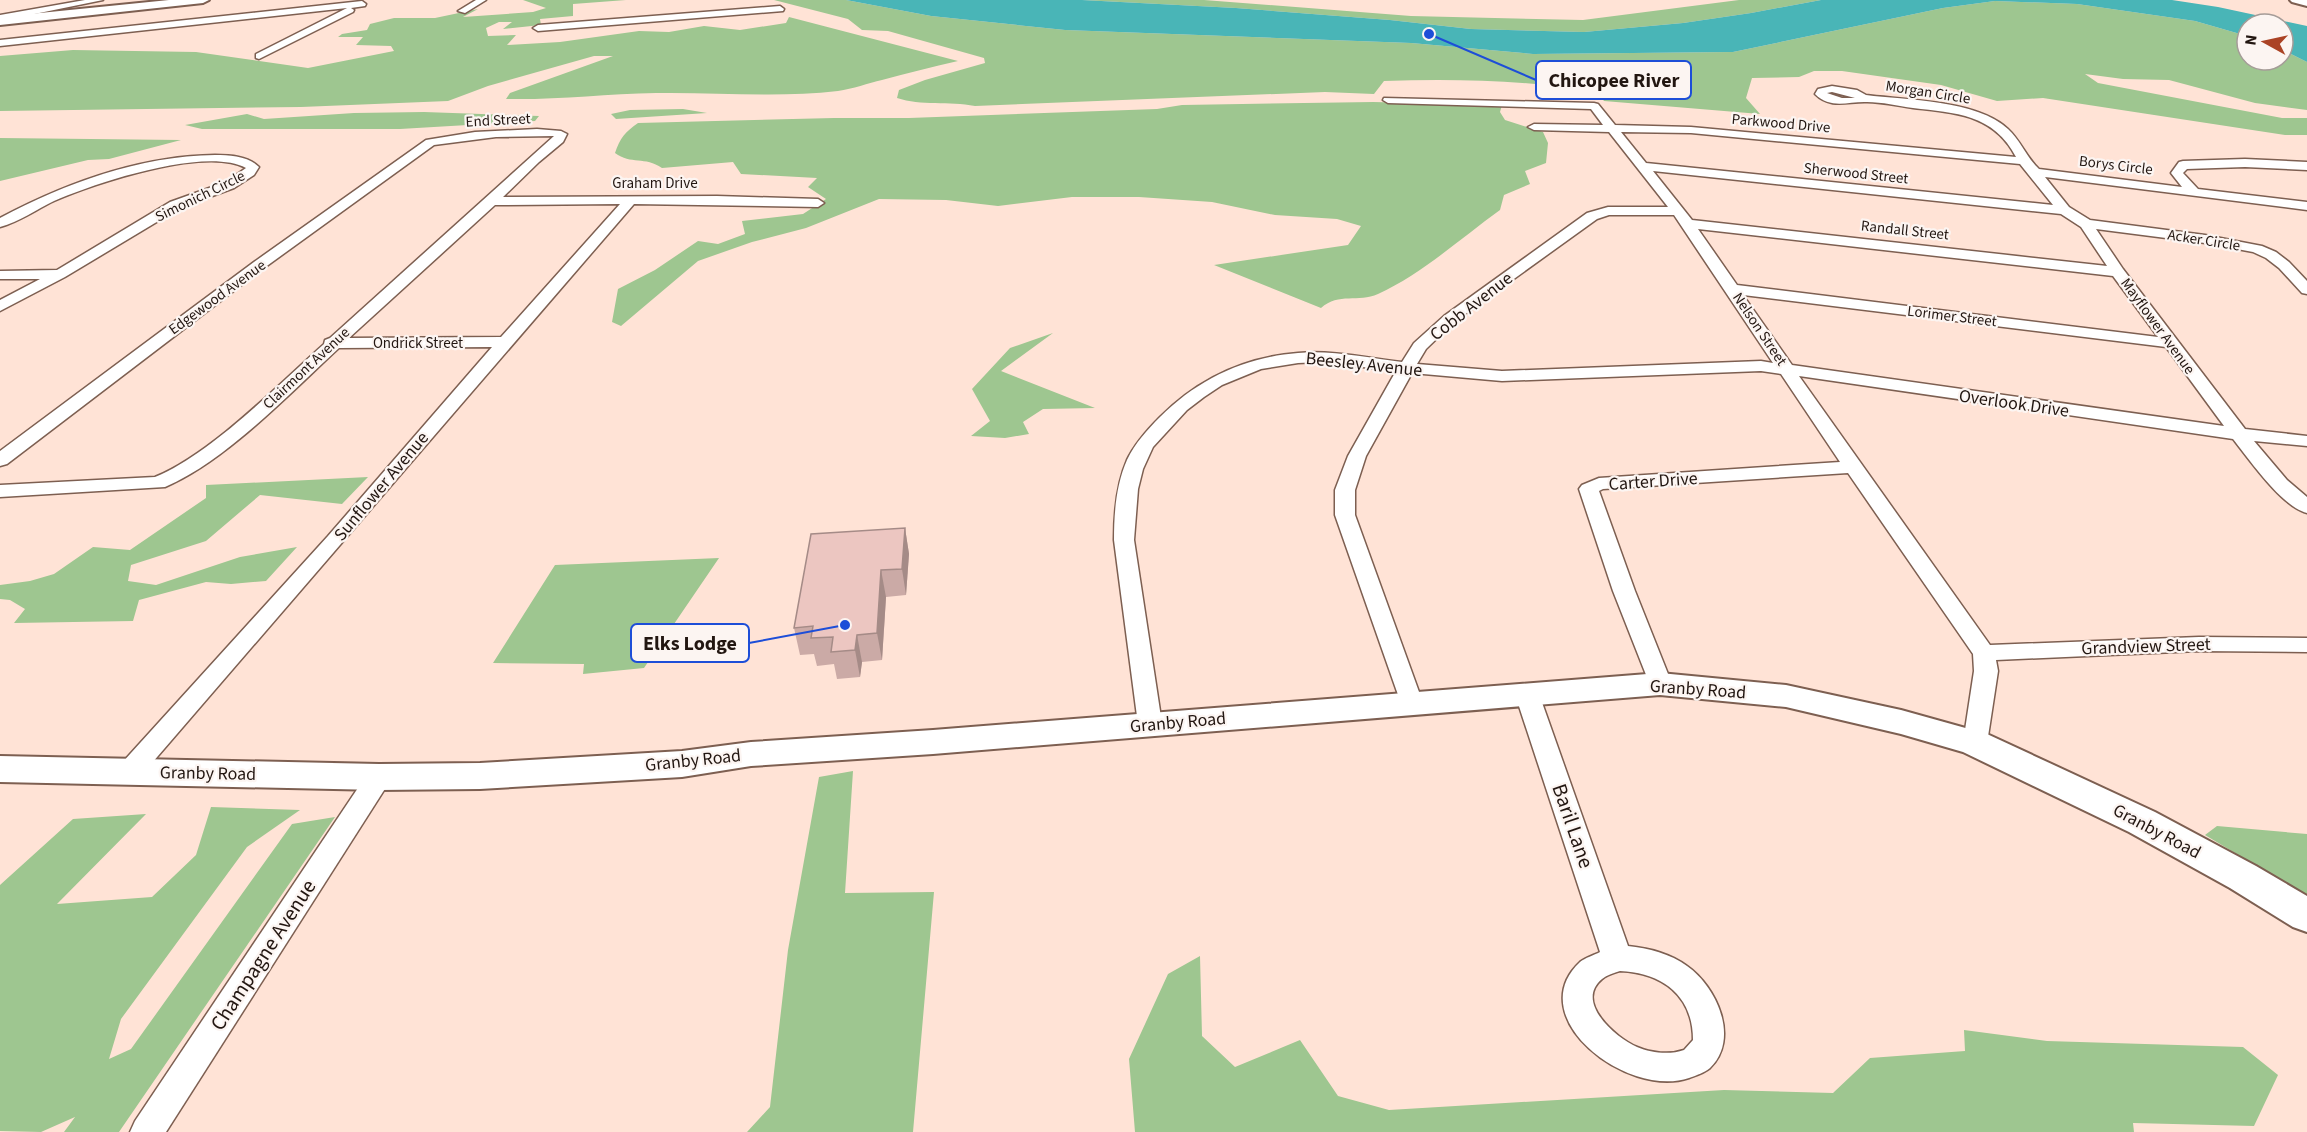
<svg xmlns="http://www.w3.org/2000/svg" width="2307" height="1132" viewBox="0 0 2307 1132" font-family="'Source Sans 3',sans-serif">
<rect width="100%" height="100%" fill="#ffe3d6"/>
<!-- green -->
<g fill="#9ec690">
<path d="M523,0h103l-53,4v12l-33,3 1,6 -38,4 9,-7h-13l-13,6 2,8 28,-1 -9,10 53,-3 79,-11 30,1 35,-6 36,4 46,-7 3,-6 169,44c-26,6 -51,12 -76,19 -14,3 -29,9 -44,11 -61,7 -121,1 -182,2 -51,1 -100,7 -150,6l4,-6 103,-37h-19l-106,30 -40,15 -147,6 -301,4v-55l73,-6 123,2 112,16 86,-17 -3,-5 -35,-1 7,-8h-25l4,-3 25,-4 3,-6 24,-6h41l43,-9 -15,8 70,-5 13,-4z"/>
<path d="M774,0h72l85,16 134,14 346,13 122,11 200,-2 210,-44 52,-7 82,3 118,17 52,15v24h36v-10l24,12v48l-52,-7 -86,-23 -46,-1 -38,-5 13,9 184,35h25v17h-22l-242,-37 -46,3 -56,-16 -99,-14h-28l-15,6 -47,1 -6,20 14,16 -156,-13 -7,-9 -21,1 -1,-5c-64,-8 -126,-9 -191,-7l-10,13 -49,-2 -350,14c-26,-5 -54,0 -78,-8l2,-8 26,-10 60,-17 -1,-5 -96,-27 -26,-1 -14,-11z"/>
<path d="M1082,0h122l207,16 172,4 156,-20h82l-70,13 -68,10 -99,9 -113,-3 -81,-9 -154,-12z"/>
<path d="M1373,102l129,3 -2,7 5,8 38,12 5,11 -2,20 -21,8 5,13 -26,11 -4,15c-39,28 -78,64 -122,84 -20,9 -39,-2 -57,14l-107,-43 134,-20 13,-19 -24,-7 -62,-4 -63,-13 -73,-5h-67l-74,9 -52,-6 -67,-1 -73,29 -54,14 -54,19 -77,65 -9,-4 6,-33 37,-19 43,-29 20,3 27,-10 -3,-13 61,-7 23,-15 -18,-12 9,-9 -76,-4 -8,-12 -71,6c-17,-12 -31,-3 -47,-15 5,-15 10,-21 23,-30l196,-5h75l248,-9 25,-4z"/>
<path d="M683,109l24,4 -91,6 -5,-5 19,-4z"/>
<path d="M424,112l115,4 -4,5 -135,8h-198l-17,-4 62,-11 17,5 90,-6z"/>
<path d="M0,138l181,2 -72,19 -21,1 -88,21z"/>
<path d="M1053,333l-52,38 94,37 -52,1 -20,13 6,12 -24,4 -34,-2 19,-15 -18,-32 38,-41z"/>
<path d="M368,477l-26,27 -82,-9 -54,46 -75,24 -3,16 28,4 84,-28 57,-10 -31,34 -35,3 -25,-2 -67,18 -6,21 -119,2 11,-14 -15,-9 -10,-1v-14l30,-4 24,-7 39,-27 37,3 76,-52v-13z"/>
<path d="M719,558l-75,110 -61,6 1,-10 -91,-1 62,-98z"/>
<path d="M853,771l-8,122 89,-1 -21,240h-166l23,-25 18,-157 31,-173z"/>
<path d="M211,807l89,3 -53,37 -126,172 -12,40 22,-10 161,-225 43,-7 -216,315h-55l11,-15 -34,15 -41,-1v-246l73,-66 73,-5 -89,90 95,-7 44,-42z"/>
<path d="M2217,826l90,8v62l-102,-61z"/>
<path d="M1200,956l2,80 33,31 65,-27 38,56 51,14 335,-20 109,3 37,-35 95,-7 -1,-21 83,11 196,6 35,28 -24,51 -121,-3 1,9h-999l-6,-73 39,-85z"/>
</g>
<!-- water -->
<path fill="#49b5b7" d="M846,0h236l154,8 154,12 81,9 113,3 99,-9 68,-10 70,-13h351l46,7 89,19v36l-24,-12v-26h-36v12l-52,-15 -118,-17 -82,-3 -52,7 -210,44 -200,2 -122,-11 -346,-13 -134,-14z"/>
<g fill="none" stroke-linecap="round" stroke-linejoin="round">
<!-- minor casing -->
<g stroke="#7d5f51" stroke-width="3">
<g id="minor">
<path d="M85,0h18l-103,21v-6z"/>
<path d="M476,0h10l-21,13 -7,-2z"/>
<path d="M362,1l4,3 -1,2 -14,2 3,2 -1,2 -94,47 -3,-1v-4l91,-46 -347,38v-6z"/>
<path d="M780,6l4,3 -1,2 -245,20 -5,-3 5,-3z"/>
<path d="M1832,86l25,4 9,5c39,5 112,5 142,34 13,12 18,28 31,40l143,18 -11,-14 8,-11 4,-1 62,-2 62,3v8l-62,-3 -58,2 -4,4 15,16 109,13v8l-262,-33 24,30 21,13 115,15 57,11 14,6 13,10 18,19v13l-5,-1 -23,-25 -13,-10 -13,-6 -48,-9 -109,-14 27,40 122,160 62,7v10l-53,-5 33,39 20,17v16c-25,-6 -58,-54 -74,-74l-434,-63 191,269 209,-8 108,1v14l-108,-1 -203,9 2,11 -11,72 -3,6 -9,3 -9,-3 -3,-6 11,-72 -1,-17 -125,-181 -245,16 -4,2 36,100 37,93 -4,6 -8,2 -8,-2 -39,-99 -34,-102 3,-4 17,-7 241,-16 -59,-88 -20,-3 -259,10 -90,-8 -46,83 -11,34v25l68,188 -4,6 -8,2 -8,-2 -68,-194v-25l13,-34 48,-85 -75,-9 -23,1 -37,6 -39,16 -18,12 -17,13 -34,37 -10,22 -5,20 -4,51 28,184 -3,6 -9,3 -9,-3 -3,-6 -24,-184c0,-27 2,-55 13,-80 8,-17 21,-31 33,-43 38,-38 85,-60 138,-64 34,-3 70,5 104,9l12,-19 30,-27 143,-103 21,-6h60l-59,-75 -75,-2 -6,-3 6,-3 69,1 -12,-16 -203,-6 -5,-3 1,-2 210,5 4,1 17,21 76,2 325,30c-22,-43 -61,-44 -103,-49 -15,-2 -31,-6 -46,-6 -18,-1 -36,8 -52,-8l3,-5zM1832,92l23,6h-13l-15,-5zM1621,132l70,1 329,31 33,41 -407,-42zM1653,171l408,43 20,13 26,39 -415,-46zM1609,215h65l99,148 -12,-2 -259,10 -85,-7 9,-15 28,-27 143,-103zM1698,229l415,47 45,61 -421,-52zM1743,295l423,52 58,79 -432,-61z"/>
<path d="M537,129l24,2 6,3 -4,8 -24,20 -36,35 214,-1 101,3 6,4 -6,4 -184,-3 -495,574 -9,2 -9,-2 -4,-7 4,-7 207,-228 164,-189 -153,1c-49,45 -114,114 -174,139l-165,10v-12l155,-8c56,-23 122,-91 169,-133l1,-4 5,-2 224,-202 -58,1 -62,8 -170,123 -257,196 -7,2v-15l254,-189 172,-122 49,-8zM620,204l-119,133 -152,1 146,-133z"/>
<path d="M215,155c15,0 33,1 44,12l-5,8 -20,13 -54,20 -115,69 -65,34v-11l40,-21h-40v-8l57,-1 113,-68 56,-20 20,-14c-40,-22 -151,15 -192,33 -17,8 -35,21 -54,26v-9c66,-35 139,-62 215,-63z"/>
<path d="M1527,686l8,2 4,6 89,252c20,2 43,8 59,20 30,21 53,73 23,102 -6,5 -13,7 -21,10 -62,21 -168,-61 -109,-116 5,-4 14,-7 20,-10l-85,-258 4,-6zM1620,971c42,2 73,24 73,69l-9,10c-14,5 -33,3 -47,-3 -21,-9 -63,-45 -35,-68 5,-4 12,-6 18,-8z"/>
<path d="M379,768l9,2 4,7 -4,7 -222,348h-36l5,-11 235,-351z"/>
</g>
</g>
<!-- secondary casing -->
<g stroke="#7d5f51" stroke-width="4">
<g id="secondary">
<path d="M169,0h40l-6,3 -203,22v-8z"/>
<path d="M2290,0h17v6l-15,-4z"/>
<path d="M1660,673l126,12 115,25 86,24 168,78 101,54 51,30v36l-14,-5 -63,-39 -101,-56 -166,-80 -62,-18 -115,-27 -126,-12 -727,59 -182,12 -69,11 -202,12 -101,1 -379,-8v-26l379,8 101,-1 202,-12 69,-9 182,-12z"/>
</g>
</g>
<!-- minor -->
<use href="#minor" fill="#fff" fill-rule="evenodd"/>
<!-- secondary -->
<use href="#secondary" fill="#fff" fill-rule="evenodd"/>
</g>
<!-- wall -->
<path fill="#cbaaa6" d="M905,528l4,26 -3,41 -20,2 -4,63 -20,2 -2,15 -23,2 -3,-15 -17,2 -3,-12 -14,1 -6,-27z"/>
<!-- shaded-wall -->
<g fill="#a58b87">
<path d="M905,528l4,26 -3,41 -4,-26z"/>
<path d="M881,570l5,27 -4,63 -5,-27z"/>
<path d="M857,635l5,27 -2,15 -5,-27z"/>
</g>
<!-- building -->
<path fill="#ecc6c1" stroke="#a58b87" stroke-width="1.5" d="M905,528l-3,41 -21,1 -4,63 -20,2 -2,15 -24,2 2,-15 -22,1 2,-12 -19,2 17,-94z"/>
<g text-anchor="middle" stroke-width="4.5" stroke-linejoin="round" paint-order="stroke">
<!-- far-street labels -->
<g font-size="15" fill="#221611" stroke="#fcf5f2">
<text transform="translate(1928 92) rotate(9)" y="5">Morgan Circle</text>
<text transform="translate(498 120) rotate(-3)" y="5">End Street</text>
<text transform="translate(1781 123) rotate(5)" y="5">Parkwood Drive</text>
<text transform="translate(2116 165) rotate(7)" y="5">Borys Circle</text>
<text transform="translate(1856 173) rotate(6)" y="5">Sherwood Street</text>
<text x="655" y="188">Graham Drive</text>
<text transform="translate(200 196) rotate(-26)" y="5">Simonich Circle</text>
<text transform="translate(1905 230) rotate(6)" y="5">Randall Street</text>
<text transform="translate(2204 240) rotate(9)" y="5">Acker Circle</text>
<text transform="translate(217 297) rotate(-36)" y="5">Edgewood Avenue</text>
<text transform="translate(1952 316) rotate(7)" y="5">Lorimer Street</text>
<text transform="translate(2158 326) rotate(54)" y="5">Mayflower Avenue</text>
<text transform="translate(1760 329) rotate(56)" y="5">Nelson Street</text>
<text x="418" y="348">Ondrick Street</text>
<text transform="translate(306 368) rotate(-43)" y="5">Clairmont Avenue</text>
</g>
<!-- street labels -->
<g font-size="18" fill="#221611" stroke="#fcf5f2">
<text transform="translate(1471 306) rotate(-38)" y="6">Cobb Avenue</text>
<text transform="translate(1364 364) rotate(6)" y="6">Beesley Avenue</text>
<text transform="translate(2014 403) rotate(8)" y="6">Overlook Drive</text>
<text transform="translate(1653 481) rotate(-4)" y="6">Carter Drive</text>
<text transform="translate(381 486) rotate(-50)" y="6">Sunflower Avenue</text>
<text transform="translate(2146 646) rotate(-2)" y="6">Grandview Street</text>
<text transform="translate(1698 689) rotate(4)" y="6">Granby Road</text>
<text transform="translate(1178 722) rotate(-5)" y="6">Granby Road</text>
<text transform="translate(693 760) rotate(-6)" y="6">Granby Road</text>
<text transform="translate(208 773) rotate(1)" y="6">Granby Road</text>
<text transform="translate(2157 831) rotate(28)" y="6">Granby Road</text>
</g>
<!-- near-street labels -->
<g font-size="21" fill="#221611" stroke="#fcf5f2">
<text transform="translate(1573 826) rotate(71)" y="7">Baril Lane</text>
<text transform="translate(263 955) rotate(-57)" y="7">Champagne Avenue</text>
</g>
</g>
<!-- callouts -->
<path fill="none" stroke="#1d4ed8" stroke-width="2" d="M1429 34L1536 80M845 625L749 643"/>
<g fill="#1d4ed8" stroke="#fcf5f2" stroke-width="2">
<circle cx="1429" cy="34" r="6"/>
<circle cx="845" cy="625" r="6"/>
</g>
<g fill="#fcf5f2" stroke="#1d4ed8" stroke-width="2">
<rect x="1536" y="61" width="155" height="38" rx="6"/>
<rect x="631" y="624" width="118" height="38" rx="6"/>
</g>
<g font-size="20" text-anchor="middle" font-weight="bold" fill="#221611">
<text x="1614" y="87">Chicopee River</text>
<text x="690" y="650">Elks Lodge</text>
</g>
<!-- north arrow -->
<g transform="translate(2265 42) rotate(278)"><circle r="28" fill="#fcf5f2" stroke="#a59c98" stroke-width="1.5"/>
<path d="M0-4.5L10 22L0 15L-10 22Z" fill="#ab4325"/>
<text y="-9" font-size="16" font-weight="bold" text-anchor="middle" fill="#221611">N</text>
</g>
</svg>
